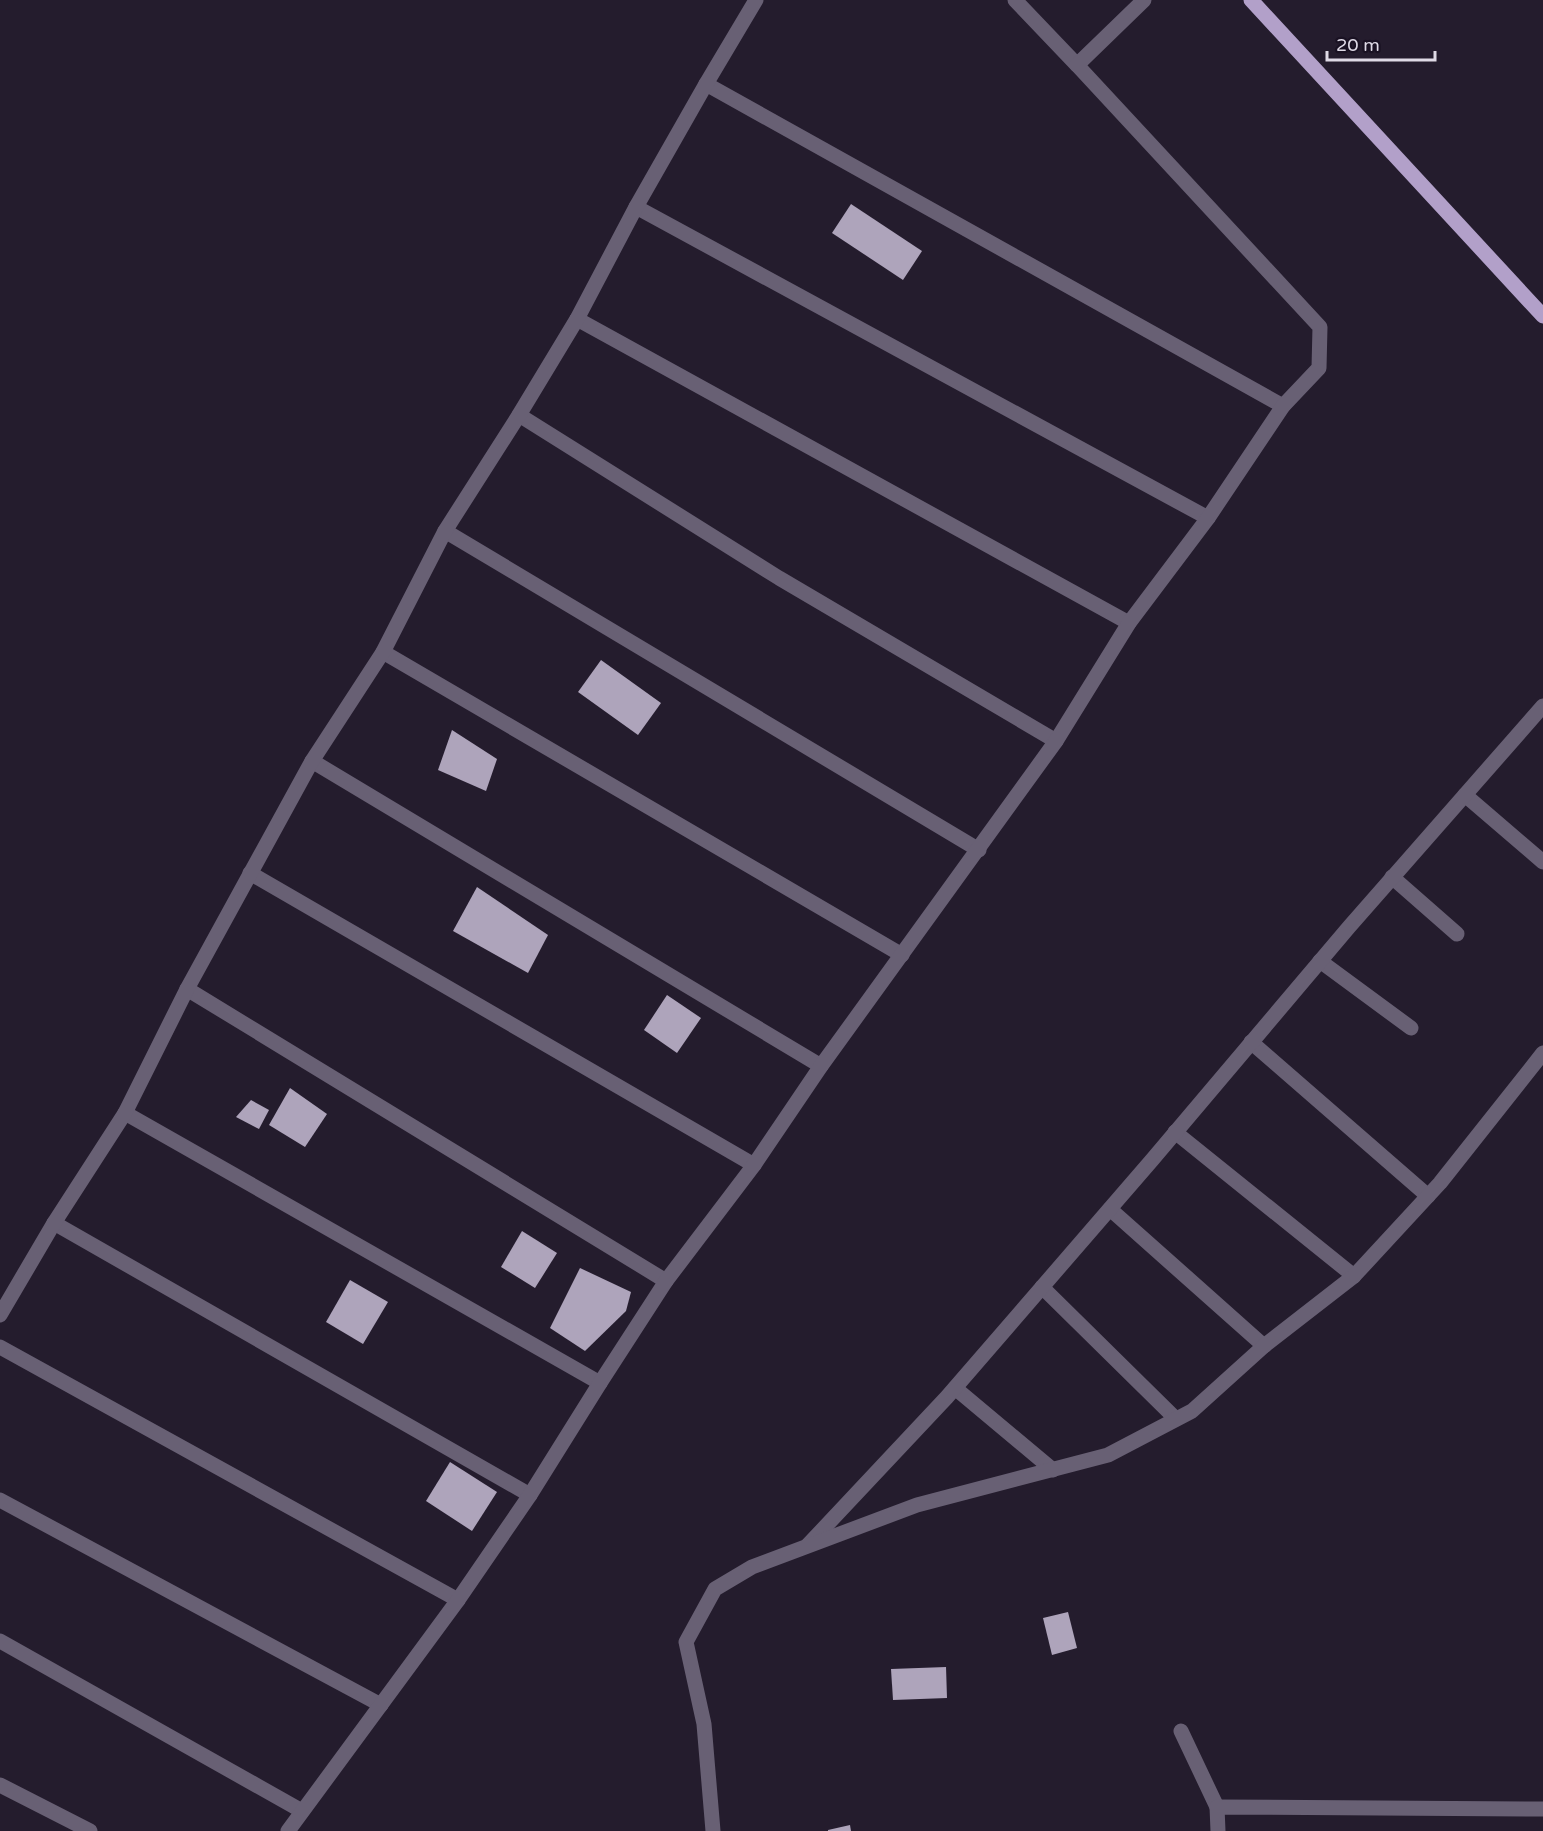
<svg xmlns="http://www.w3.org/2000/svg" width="1543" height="1831" viewBox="0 0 1543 1831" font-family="'Varela Round',sans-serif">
<rect width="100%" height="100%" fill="#241c2d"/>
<!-- building -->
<g fill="#aea4bb">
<path d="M851,204l71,47 -19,29 -71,-47z"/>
<path d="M601,660l60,43 -23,32 -60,-43z"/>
<path d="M452,730l45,29 -11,32 -48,-21z"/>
<path d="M477,887l71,48 -20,38 -75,-42z"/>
<path d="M667,995l34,23 -24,35 -33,-23z"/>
<path d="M290,1088l37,26 -22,33 -36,-22z"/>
<path d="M251,1100l18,10 -10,19 -23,-12z"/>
<path d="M522,1231l35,22 -22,35 -34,-21z"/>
<path d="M580,1268l51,24 -5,19 -41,40 -35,-23z"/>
<path d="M350,1280l38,22 -25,42 -37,-22z"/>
<path d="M450,1462l47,30 -25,39 -46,-30z"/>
<path d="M1068,1612l9,36 -25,7 -9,-37z"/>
<path d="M946,1667l1,31 -54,2 -2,-31z"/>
<path d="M850,1825l1,6h-23v-1z"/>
</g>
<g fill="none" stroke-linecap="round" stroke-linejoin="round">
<!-- minor -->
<g stroke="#686074" stroke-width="15">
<path d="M1015,0l62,65"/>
<path d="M706,84l577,322"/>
<path d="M636,207l572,311"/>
<path d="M577,319l552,304"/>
<path d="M519,415l260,163 277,163"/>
<path d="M445,531l534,319"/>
<path d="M383,652l519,303"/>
<path d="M312,761l509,305"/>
<path d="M1465,795l78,67"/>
<path d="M250,873l504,292"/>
<path d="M1392,877l65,57"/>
<path d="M1320,961l91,67"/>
<path d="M187,989l479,292"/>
<path d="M1251,1042l177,154"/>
<path d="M125,1113l475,270"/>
<path d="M1175,1132l179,144"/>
<path d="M1110,1209l154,137"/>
<path d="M54,1223l476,272"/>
<path d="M1042,1287l134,132"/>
<path d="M0,1315l54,-92 71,-110 62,-124 125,-228 71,-109 62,-121 74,-116 58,-96 59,-112 70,-123 50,-84"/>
<path d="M0,1347l458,253"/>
<path d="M955,1388l98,82"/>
<path d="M0,1500l381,205"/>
<path d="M808,1545l139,-148 205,-237 197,-233 194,-221"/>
<path d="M0,1641l302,170"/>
<path d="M1181,1731l36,76"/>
<path d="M0,1785l90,46"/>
<path d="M288,1831l170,-231 72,-105 70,-112 66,-102 88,-116 67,-99 235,-325 73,-118 79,-105 75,-112 36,-38 1,-41 -243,-262 67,-65"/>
<path d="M713,1831l-9,-107 -18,-82 29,-53 37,-22 165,-62 191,-50 84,-44 72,-65 90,-70 86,-93 103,-130"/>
<path d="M1218,1831l-1,-24 326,2"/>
</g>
<!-- major -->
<path stroke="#b2a0c9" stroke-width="15" d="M1251,0l292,316"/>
</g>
<!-- scale -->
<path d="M1327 51v9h108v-9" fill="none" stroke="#dfdae6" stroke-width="3"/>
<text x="1336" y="51" font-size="18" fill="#dfdae6" stroke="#1a1223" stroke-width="4.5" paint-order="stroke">20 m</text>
</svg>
